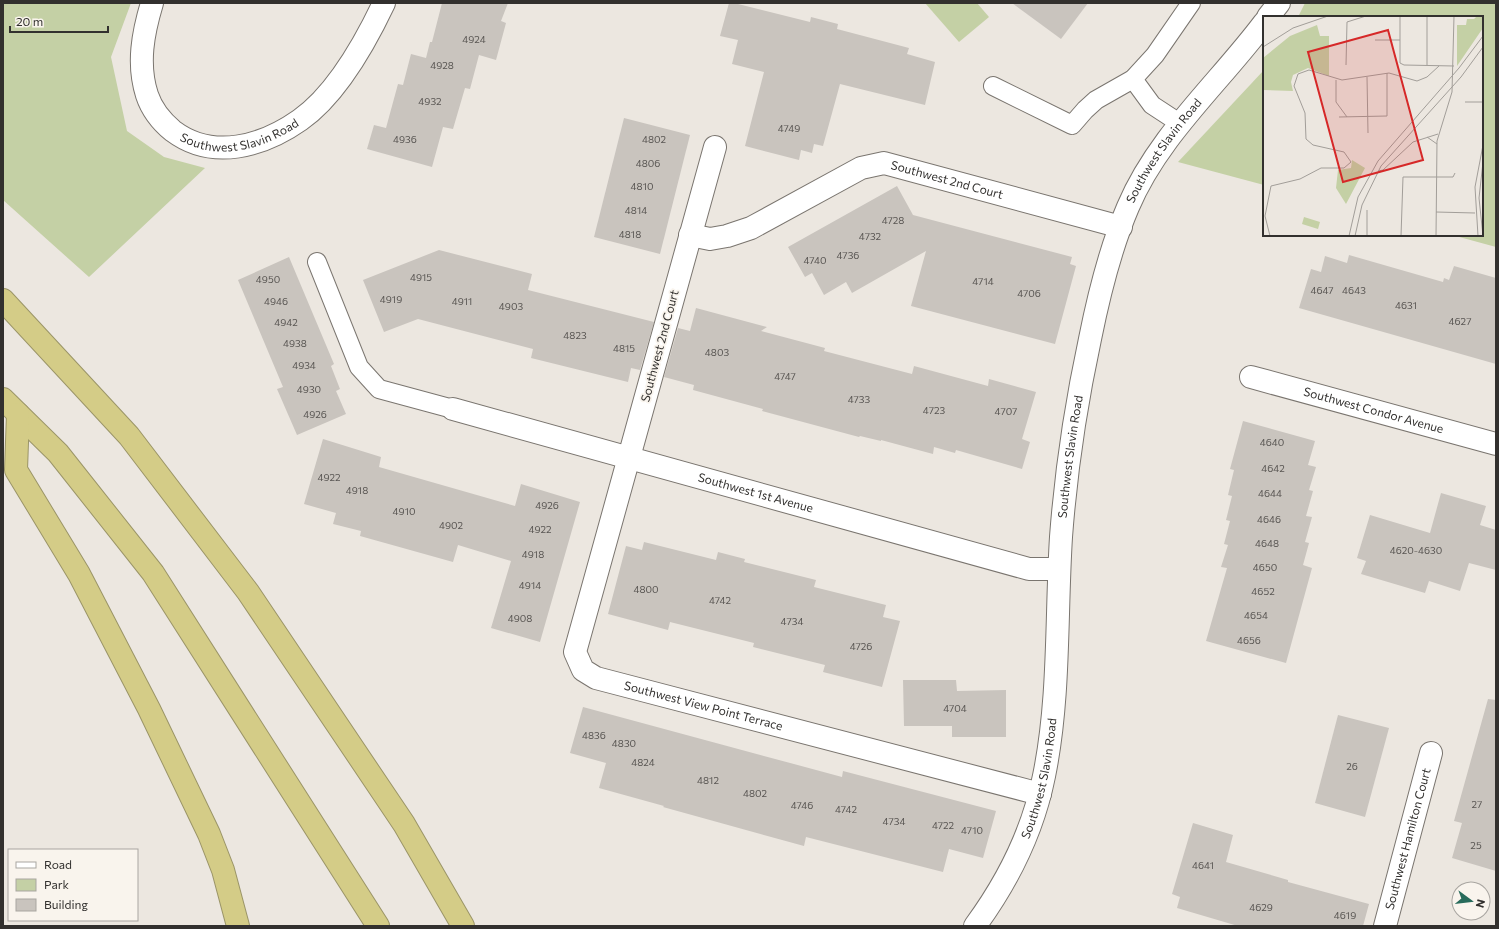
<svg xmlns="http://www.w3.org/2000/svg" width="1499" height="929" viewBox="0 0 1499 929" font-family="Commissioner,sans-serif">
<rect width="100%" height="100%" fill="#ece7e0"/>
<!-- green -->
<g fill="#c4d0a5">
<path d="M3,3h128l-20,54 16,74 37,26 41,11 -116,109 -86,-77z"/>
<path d="M925,3h52l12,14 -30,25z"/>
<path d="M1305,3h191v244l-44,-12h30v-218h-184z"/>
<path d="M1264,70v115l-86,-23z"/>
</g>
<!-- building -->
<g fill="#c9c4be">
<path d="M442,3h66l-7,18 5,2 -10,37 -17,-5 -9,34 -5,-1 -12,41 -10,-2 -11,40 -65,-18 7,-24 12,3 12,-44 5,1 8,-31 15,4 4,-16h2z"/>
<path d="M729,3h5l76,19 1,-5 27,7 -1,5 72,19 -2,6 28,8 -10,43 -85,-21 -17,62 -9,-2 -2,9 -11,-3 -2,10 -54,-14 19,-74 -32,-8 6,-24 -18,-4z"/>
<path d="M1012,3h76l-27,36z"/>
<path d="M624,118l66,17 -30,119 -66,-17z"/>
<path d="M897,186l16,29 159,42 -2,7 6,2 -21,78 -144,-38 15,-55 -74,42 -6,-11 -22,13 -12,-22 -7,4 -17,-30z"/>
<path d="M439,250l93,24 -4,16 126,32 -14,48 -9,-2 -3,14 -97,-24 2,-9 -115,-30 -34,13 -21,-52z"/>
<path d="M1349,255l94,27 1,-4 5,2 5,-14 42,12v86l-197,-56 12,-39 10,3 4,-16 22,7z"/>
<path d="M289,257l45,107 -3,2 9,23 -4,2 10,23 -49,21 -20,-46 6,-2 -45,-107z"/>
<path d="M696,308l71,19 -6,4 64,17 -1,3 88,23 2,-8 74,20 1,-7 47,13 -14,47 8,3 -8,27 -66,-19 -1,3 -21,-6 -1,7 -52,-14v1l-21,-5 -1,1 -97,-26 1,-2 -70,-19 1,-5 -30,-8 14,-49 12,3z"/>
<path d="M1243,421l72,20 -7,24 8,2 -7,23 4,1 -7,25 6,1 -7,25 4,1 -6,22 9,3 -26,95 -80,-22 21,-73 -6,-1 7,-22 -4,-1 6,-23 -4,-1 6,-24 -4,-1 6,-25 -4,-1z"/>
<path d="M323,439l58,18 -2,10 136,39 6,-22 59,18 -40,140 -49,-14 20,-67 -53,-16 -5,17 -93,-26 1,-5 -28,-7 3,-11 -32,-9z"/>
<path d="M1441,493l45,13 -6,19 16,5v40l-27,-7 -9,28 -31,-10 -4,12 -64,-19 5,-13 -9,-3 13,-43 60,18z"/>
<path d="M644,542l72,18 2,-8 27,7 -1,3 72,18 -2,7 72,18 -3,12 17,4 -18,66 -59,-15 2,-7 -72,-18 1,-4 -84,-21 -2,8 -60,-16 18,-68 16,4z"/>
<path d="M903,680h53l1,11 49,-1v47h-54v-11h-48z"/>
<path d="M1488,699l8,1v171l-44,-13 10,-35 -8,-2z"/>
<path d="M583,707l259,70 1,-6 153,40 -13,47 -34,-9 -6,23 -137,-35 -2,9 -141,-39 1,-1 -65,-18 7,-25 -36,-10z"/>
<path d="M1338,715l51,13 -24,89 -50,-14z"/>
<path d="M1193,823l40,12 -7,27 62,18v2l81,22 -6,22h-125l-61,-18 3,-11 -8,-3z"/>
</g>
<g fill="none" stroke-linecap="round" stroke-linejoin="round">
<!-- lane casing -->
<g stroke="#7a756f" stroke-width="20">
<g id="lane">
<path d="M1133,79l19,26 29,19"/>
<path d="M993,86l79,39 13,-15 11,-10 37,-21 22,-24 36,-52"/>
<path d="M317,262l42,105 20,22 74,20"/>
</g>
</g>
<!-- street casing -->
<g stroke="#7a756f" stroke-width="24">
<g id="street">
<path id="s1" d="M152,3c-9,30 -15,61 -5,92 5,15 15,27 26,36 40,30 90,15 127,-11 37,-26 65,-77 84,-117"/>
<path d="M1268,17l11,-14"/>
<path id="s2" d="M715,147l-140,505 8,18 13,8 444,116"/>
<path id="s3" d="M690,235l20,4 17,-3 24,-8 110,-60 23,-5 237,64"/>
<path id="s4" d="M1251,377l245,67"/>
<path id="s5" d="M453,409l576,160h30"/>
<path id="s6" d="M975,926c33,-45 58,-95 69,-150 16,-78 12,-160 17,-239 5,-67 15,-133 29,-198 9,-45 20,-90 38,-132 30,-71 91,-124 136,-184"/>
<path id="s7" d="M1385,926l46,-173"/>
</g>
</g>
<!-- highway casing -->
<g stroke="#9b9568" stroke-width="24">
<g id="highway">
<path d="M3,300l126,136 119,156 156,232 59,102"/>
<path d="M3,399l55,54 95,120 225,353"/>
<path d="M18,414l-2,56 63,104 70,135 60,125 14,36 15,56"/>
</g>
</g>
<!-- lane -->
<use href="#lane" stroke="#fff" stroke-width="18"/>
<!-- street -->
<use href="#street" stroke="#fff" stroke-width="22"/>
<!-- highway -->
<use href="#highway" stroke="#d4cc87" stroke-width="22"/>
</g>
<g text-anchor="middle" stroke-width="3.5" stroke-linejoin="round" paint-order="stroke">
<!-- number labels -->
<g font-size="10" fill="#585552">
<text x="474" y="43">4924</text>
<text x="442" y="69">4928</text>
<text x="430" y="105">4932</text>
<text x="789" y="132">4749</text>
<text x="405" y="143">4936</text>
<text x="654" y="143">4802</text>
<text x="648" y="167">4806</text>
<text x="642" y="190">4810</text>
<text x="636" y="214">4814</text>
<text x="893" y="224">4728</text>
<text x="630" y="238">4818</text>
<text x="870" y="240">4732</text>
<text x="848" y="259">4736</text>
<text x="815" y="264">4740</text>
<text x="421" y="281">4915</text>
<text x="268" y="283">4950</text>
<text x="983" y="285">4714</text>
<text x="1322" y="294">4647</text>
<text x="1354" y="294">4643</text>
<text x="1029" y="297">4706</text>
<text x="391" y="303">4919</text>
<text x="276" y="305">4946</text>
<text x="462" y="305">4911</text>
<text x="1406" y="309">4631</text>
<text x="511" y="310">4903</text>
<text x="1460" y="325">4627</text>
<text x="286" y="326">4942</text>
<text x="575" y="339">4823</text>
<text x="295" y="347">4938</text>
<text x="624" y="352">4815</text>
<text x="717" y="356">4803</text>
<text x="304" y="369">4934</text>
<text x="785" y="380">4747</text>
<text x="309" y="393">4930</text>
<text x="859" y="403">4733</text>
<text x="934" y="414">4723</text>
<text x="1006" y="415">4707</text>
<text x="315" y="418">4926</text>
<text x="1272" y="446">4640</text>
<text x="1273" y="472">4642</text>
<text x="329" y="481">4922</text>
<text x="357" y="494">4918</text>
<text x="1270" y="497">4644</text>
<text x="547" y="509">4926</text>
<text x="404" y="515">4910</text>
<text x="1269" y="523">4646</text>
<text x="451" y="529">4902</text>
<text x="540" y="533">4922</text>
<text x="1267" y="547">4648</text>
<text x="1416" y="554">4620-4630</text>
<text x="533" y="558">4918</text>
<text x="1265" y="571">4650</text>
<text x="530" y="589">4914</text>
<text x="646" y="593">4800</text>
<text x="1263" y="595">4652</text>
<text x="720" y="604">4742</text>
<text x="1256" y="619">4654</text>
<text x="520" y="622">4908</text>
<text x="792" y="625">4734</text>
<text x="1249" y="644">4656</text>
<text x="861" y="650">4726</text>
<text x="955" y="712">4704</text>
<text x="594" y="739">4836</text>
<text x="624" y="747">4830</text>
<text x="643" y="766">4824</text>
<text x="1352" y="770">26</text>
<text x="708" y="784">4812</text>
<text x="755" y="797">4802</text>
<text x="1477" y="808">27</text>
<text x="802" y="809">4746</text>
<text x="846" y="813">4742</text>
<text x="894" y="825">4734</text>
<text x="943" y="829">4722</text>
<text x="972" y="834">4710</text>
<text x="1476" y="849">25</text>
<text x="1203" y="869">4641</text>
<text x="1261" y="911">4629</text>
<text x="1345" y="919">4619</text>
</g>
<!-- street labels -->
<g font-size="12" fill="#32302e" stroke="#f9f4ed">
<text dy="4" stroke="none"><textPath href="#s1" startOffset="210">Southwest Slavin Road</textPath></text>
<text dy="4" stroke="none"><textPath href="#s6" startOffset="811">Southwest Slavin Road</textPath></text>
<text dy="4" stroke="none"><textPath href="#s3" startOffset="277">Southwest 2nd Court</textPath></text>
<text transform="translate(660 346) rotate(-75)" y="4">Southwest 2nd Court</text>
<text dy="4" stroke="none"><textPath href="#s4" startOffset="127">Southwest Condor Avenue</textPath></text>
<text dy="4" stroke="none"><textPath href="#s6" startOffset="487">Southwest Slavin Road</textPath></text>
<text dy="4" stroke="none"><textPath href="#s5" startOffset="314">Southwest 1st Avenue</textPath></text>
<text dy="4" stroke="none"><textPath href="#s2" startOffset="670">Southwest View Point Terrace</textPath></text>
<text dy="4" stroke="none"><textPath href="#s6" startOffset="163">Southwest Slavin Road</textPath></text>
<text dy="4" stroke="none"><textPath href="#s7" startOffset="90">Southwest Hamilton Court</textPath></text>
</g>
</g>
<!-- overview -->
<g transform="translate(1263 16)">
<rect width="220" height="220" fill="#ece7e0"/>
<path d="M214,0h6v12l-26,38v-41h9l1,-6h7zM54,9l3,11h9v40l-21,-8 -15,7 -2,7 2,9 -30,-1v-32l27,-22zM89,144l13,8 -19,36 -10,-16 2,-18 13,-2zM41,201l16,5 -2,7 -16,-5z" fill="#c4d0a5"/>
<path fill="none" stroke="#a29e99" stroke-width="1" d="M137,0v47l4,2 50,1M112,24h25M0,31l30,-19 35,-12M83,49l1,-43 19,-6M164,49v-49M104,61l1,56M73,64v22l11,15M202,86h18M76,101l48,-1v-43M164,121l10,7M115,155l5,-1 30,-28 25,-8M104,194v26M173,196l39,1M7,220l-5,-20 6,-30 29,-7 21,-11h23l7,-6 -7,-10 -31,-7 -7,-6 -1,-26 -11,-27 4,-12 11,-4 33,10 47,-7 28,8 10,-4 12,-11M86,220l9,-39 20,-36 81,-93 24,-32M92,220l7,-31 19,-39 80,-89 22,-30M138,220l2,-59h50l2,-4M173,220l1,-95 15,-49 2,-76M215,220l-3,-49 8,-42M220,220l-4,-38 4,-36"/>
<path fill="#d62828" fill-opacity="0.15" stroke="#d62828" stroke-width="2" d="M125,14l35,130 -80,22 -35,-130z"/>
<rect width="220" height="220" fill="none" stroke="#32302e" stroke-width="2"/>
</g>
<!-- border -->
<rect width="1499" height="929" fill="none" stroke="#32302e" stroke-width="8"/>
<!-- legend -->
<rect x="8" y="849" width="130" height="72" fill="#f9f4ed" stroke="#a9a6a1"/>
<rect x="16" y="862" width="20" height="6" fill="#ffffff" stroke="#a9a6a1"/>
<text x="44" y="869" font-size="12" fill="#32302e">Road</text>
<rect x="16" y="879" width="20" height="12" fill="#c4d0a5" stroke="#a9a6a1"/>
<text x="44" y="889" font-size="12" fill="#32302e">Park</text>
<rect x="16" y="899" width="20" height="12" fill="#c9c4be" stroke="#a9a6a1"/>
<text x="44" y="909" font-size="12" fill="#32302e">Building</text>
<!-- north arrow -->
<g transform="translate(1471 901) rotate(105)"><circle r="19" fill="#f9f4ed" stroke="#a9a6a1"/>
<path d="M0-3L7 15L0 10L-7 15Z" fill="#286b5b"/>
<text y="-6" font-size="11" font-weight="bold" text-anchor="middle" fill="#32302e">N</text>
</g>
<!-- scale -->
<path d="M10 26v6h98v-6" fill="none" stroke="#32302e" stroke-width="2"/>
<text x="16" y="26" font-size="12" fill="#32302e" stroke="#f9f4ed" stroke-width="3" paint-order="stroke">20 m</text>
</svg>
